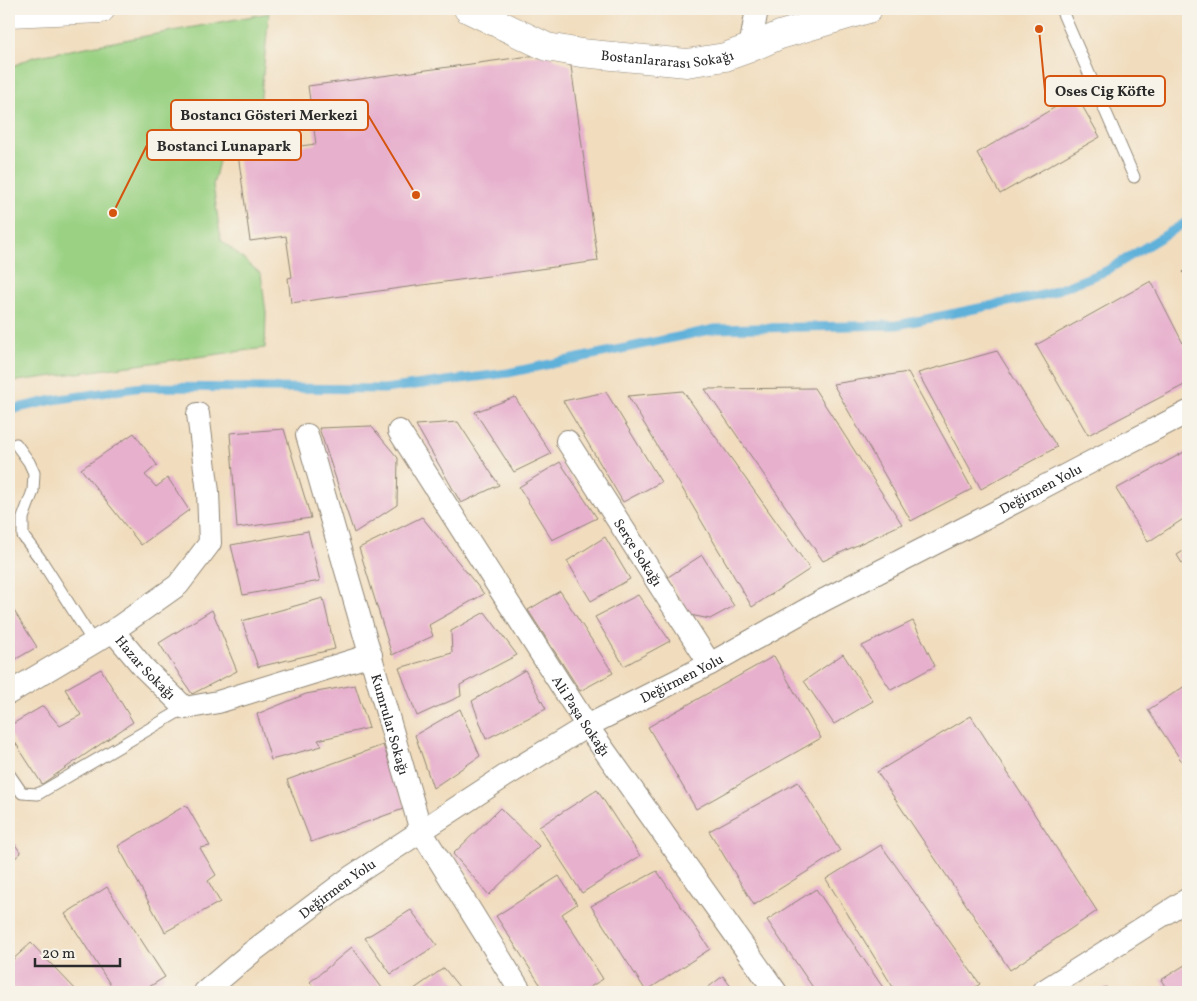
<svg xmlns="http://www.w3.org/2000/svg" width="1197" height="1001" viewBox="0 0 1197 1001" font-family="Vollkorn,serif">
<rect width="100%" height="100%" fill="#f7f3e8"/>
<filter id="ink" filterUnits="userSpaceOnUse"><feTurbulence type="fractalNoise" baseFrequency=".02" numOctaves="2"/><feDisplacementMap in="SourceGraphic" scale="10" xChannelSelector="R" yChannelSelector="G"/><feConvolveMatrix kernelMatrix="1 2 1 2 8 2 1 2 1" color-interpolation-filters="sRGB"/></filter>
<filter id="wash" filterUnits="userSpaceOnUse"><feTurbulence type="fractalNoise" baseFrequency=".0096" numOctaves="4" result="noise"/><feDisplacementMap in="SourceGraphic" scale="20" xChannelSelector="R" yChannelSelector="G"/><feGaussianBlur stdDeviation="1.12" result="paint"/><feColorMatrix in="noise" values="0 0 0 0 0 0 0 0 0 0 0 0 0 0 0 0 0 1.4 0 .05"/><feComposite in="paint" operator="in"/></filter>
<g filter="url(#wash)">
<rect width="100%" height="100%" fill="#f1ddbe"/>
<!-- green -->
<path fill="#9ad183" stroke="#627e57" d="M269,13l-10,103 -39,41 -7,28 8,55 40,34 5,39 -1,35 -256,34v-314l24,-11z"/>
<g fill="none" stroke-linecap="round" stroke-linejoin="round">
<!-- stream -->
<path stroke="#5fb1da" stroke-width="9" d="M9,410l44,-10 89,-13 242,2 124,-16 207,-44 182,-4 150,-31 59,-23 82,-50"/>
</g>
<g id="blocks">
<!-- building -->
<g fill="#e7b1ce">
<path d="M636,9h24v1l-24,2z"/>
<path d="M545,54l26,12 27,195 -307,42 -3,-25 4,-1 -6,-41 -36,5 -12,-87 78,-10 -8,-58z"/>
<path d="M1076,95l24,42 -100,57 -23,-41z"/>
<path d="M1188,268v12l-5,-8z"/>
<path d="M1151,281l37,72v30l-100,52 -52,-90z"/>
<path d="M997,351l60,96 -76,42 -63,-116z"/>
<path d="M908,372l64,117 -61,32 -78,-137z"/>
<path d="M814,388l88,136 -79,37 -118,-172z"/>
<path d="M683,391l127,178 -58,38 -124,-211z"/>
<path d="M606,392l55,90 -38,20 -60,-101z"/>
<path d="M515,397l36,57 -37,18 -39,-60z"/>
<path d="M458,422l41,63 -38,18 -45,-78z"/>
<path d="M371,426l27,32 -1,47 -43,28 -35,-105z"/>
<path d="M284,429l27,89 -74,10 -7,-95z"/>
<path d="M134,433l23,32 -12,10 11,12 12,-9 21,32 -48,35 -60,-76z"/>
<path d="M1188,450v66l-40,26 -32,-53z"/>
<path d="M560,462l37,56 -45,22 -33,-53z"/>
<path d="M422,517l62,77 -55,31 4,11 -41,19 -33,-107z"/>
<path d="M308,531l12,50 -77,14 -12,-50z"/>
<path d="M605,537l25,42 -39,22 -24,-40z"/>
<path d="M1188,548v25l-11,-18z"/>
<path d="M702,555l32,51 -24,13 -20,-4 -22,-38z"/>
<path d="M560,591l53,82 -33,18 -52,-81z"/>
<path d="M638,595l32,46 -46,25 -29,-49z"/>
<path d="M323,598l12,51 -77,18 -16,-46z"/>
<path d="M9,603l28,44 -28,16z"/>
<path d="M212,610l25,61 -45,23 -33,-51z"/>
<path d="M485,612l32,43 -57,30 1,11 -44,20 -18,-48 53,-15 -1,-22z"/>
<path d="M913,621l22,45 -44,24 -29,-44z"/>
<path d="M843,654l30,47 -39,23 -30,-43z"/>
<path d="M774,656l47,82 -125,71 -48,-82z"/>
<path d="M101,669l32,53 -91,62 -33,-51v-7l34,-20 17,20 21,-11 -16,-26z"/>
<path d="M525,670l21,39 -60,30 -14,-38z"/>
<path d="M1188,684v87l-40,-61z"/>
<path d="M355,685l14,43 -51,12 4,6 -51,14 -14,-46 49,-20z"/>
<path d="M460,709l20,47 -47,32 -18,-53z"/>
<path d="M971,716l126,195 -87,59 -133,-198z"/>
<path d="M383,745l23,63 -95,34 -24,-62z"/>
<path d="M798,782l42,69 -86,54 -45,-74z"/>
<path d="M597,790l43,66 -58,37 -43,-66z"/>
<path d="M186,805l24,41 -10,2 16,27 -8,6 12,21 -55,30 -47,-86z"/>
<path d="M500,808l39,38 -50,49 -36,-41z"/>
<path d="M9,836l12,17 -12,10z"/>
<path d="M881,845l99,139 -12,8h-72l-70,-113z"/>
<path d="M657,871l53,78 -64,42 -55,-85z"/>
<path d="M559,876l18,28 -15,10 41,65 -21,13h-37l-49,-76z"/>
<path d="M107,887l58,90 -24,15h-26l-50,-78z"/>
<path d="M816,889l70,103h-70l-49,-72z"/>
<path d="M411,910l26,35 -46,29 -26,-36z"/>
<path d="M31,943l47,49h-62l-7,-9v-20z"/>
<path d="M352,947l33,45h-68l-7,-10z"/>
<path d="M1188,963v29h-19l-8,-12z"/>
<path d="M444,968l19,24h-53z"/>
<path d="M723,976l12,16h-33z"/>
<path d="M1106,987l4,5h-13z"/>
</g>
</g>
</g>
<g filter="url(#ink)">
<use href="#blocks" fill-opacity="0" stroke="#8e8474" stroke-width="1"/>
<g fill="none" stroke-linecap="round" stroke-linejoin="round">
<!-- service casing -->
<g stroke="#8e8474" stroke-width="13">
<g id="service">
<path d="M1061,9l73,168"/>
<path d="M16,444l13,18 5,11 -1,18 -10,27v18l18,24 53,83"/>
<path d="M9,774l13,19 16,1 147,-86"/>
</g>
</g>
<!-- minor casing -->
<g stroke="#8e8474" stroke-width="24">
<g id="minor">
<path d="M750,48l7,-39"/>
<path id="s1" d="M399,431l188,295 189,266"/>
<path id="s2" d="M307,435l114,396 100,161"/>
<path id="s3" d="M567,441l143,223"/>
<path id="s4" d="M113,631l31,37 41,40 33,-6 153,-47"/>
<path d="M9,693l104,-62 65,-46 32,-42 -2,-51 -10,-78"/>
<path id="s5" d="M205,992l47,-40 99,-75 154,-101 82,-50 123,-62 112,-63 172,-88 91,-48 103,-53"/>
<path d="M1042,992l146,-93"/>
</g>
</g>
<!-- secondary casing -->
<g stroke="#8e8474" stroke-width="29">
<g id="secondary">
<path id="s6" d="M468,9l79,38 34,6 106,10 38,-6 25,-9 30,-13 88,-26"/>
<path d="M9,13l92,-4"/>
</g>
</g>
<!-- service -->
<use href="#service" stroke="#fff" stroke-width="11"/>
<!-- minor -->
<use href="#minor" stroke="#fff" stroke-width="22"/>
<!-- secondary -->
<use href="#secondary" stroke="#fff" stroke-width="28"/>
</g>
</g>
<g text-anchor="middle" stroke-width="4" stroke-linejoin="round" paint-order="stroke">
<!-- street labels -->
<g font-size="14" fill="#2b2b2b" stroke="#f7f3e8">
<text dy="5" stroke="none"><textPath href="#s6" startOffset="209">Bostanlararası Sokağı</textPath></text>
<text dy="5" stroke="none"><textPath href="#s5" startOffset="978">Değirmen Yolu</textPath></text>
<text dy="5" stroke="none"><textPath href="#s3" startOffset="132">Serçe Sokağı</textPath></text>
<text dy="5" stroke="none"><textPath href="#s4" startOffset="49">Hazar Sokağı</textPath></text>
<text dy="5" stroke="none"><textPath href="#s5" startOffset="572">Değirmen Yolu</textPath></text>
<text dy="5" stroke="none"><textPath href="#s1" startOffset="338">Ali Paşa Sokağı</textPath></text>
<text dy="5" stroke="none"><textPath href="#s2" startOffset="301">Kumrular Sokağı</textPath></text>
<text dy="5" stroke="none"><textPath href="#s5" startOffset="168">Değirmen Yolu</textPath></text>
</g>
</g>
<!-- callouts -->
<path fill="none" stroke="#d5540f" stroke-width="2" d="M1039 29L1045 91M416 195L368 115M113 213L147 145"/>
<g fill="#d5540f" stroke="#f7f3e8" stroke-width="2">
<circle cx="1039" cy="29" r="5"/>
<circle cx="416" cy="195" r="5"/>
<circle cx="113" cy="213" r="5"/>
</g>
<g fill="#f7f3e8" stroke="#d5540f" stroke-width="2">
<rect x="1045" y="76" width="120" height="30" rx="5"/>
<rect x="171" y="100" width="197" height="30" rx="5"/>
<rect x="147" y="130" width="154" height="30" rx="5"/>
</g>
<g font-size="15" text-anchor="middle" font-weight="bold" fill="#2b2b2b">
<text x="1105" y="96">Oses Cig Köfte</text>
<text x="269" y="120">Bostancı Gösteri Merkezi</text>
<text x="224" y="151">Bostanci Lunapark</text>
</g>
<!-- margin -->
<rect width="1197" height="1001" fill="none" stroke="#f7f3e8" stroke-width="30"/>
<!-- scale -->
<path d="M35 958v8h85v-8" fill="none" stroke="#2b2b2b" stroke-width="2.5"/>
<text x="42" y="958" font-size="15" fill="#2b2b2b" stroke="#f7f3e8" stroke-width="4" paint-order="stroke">20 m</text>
</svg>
